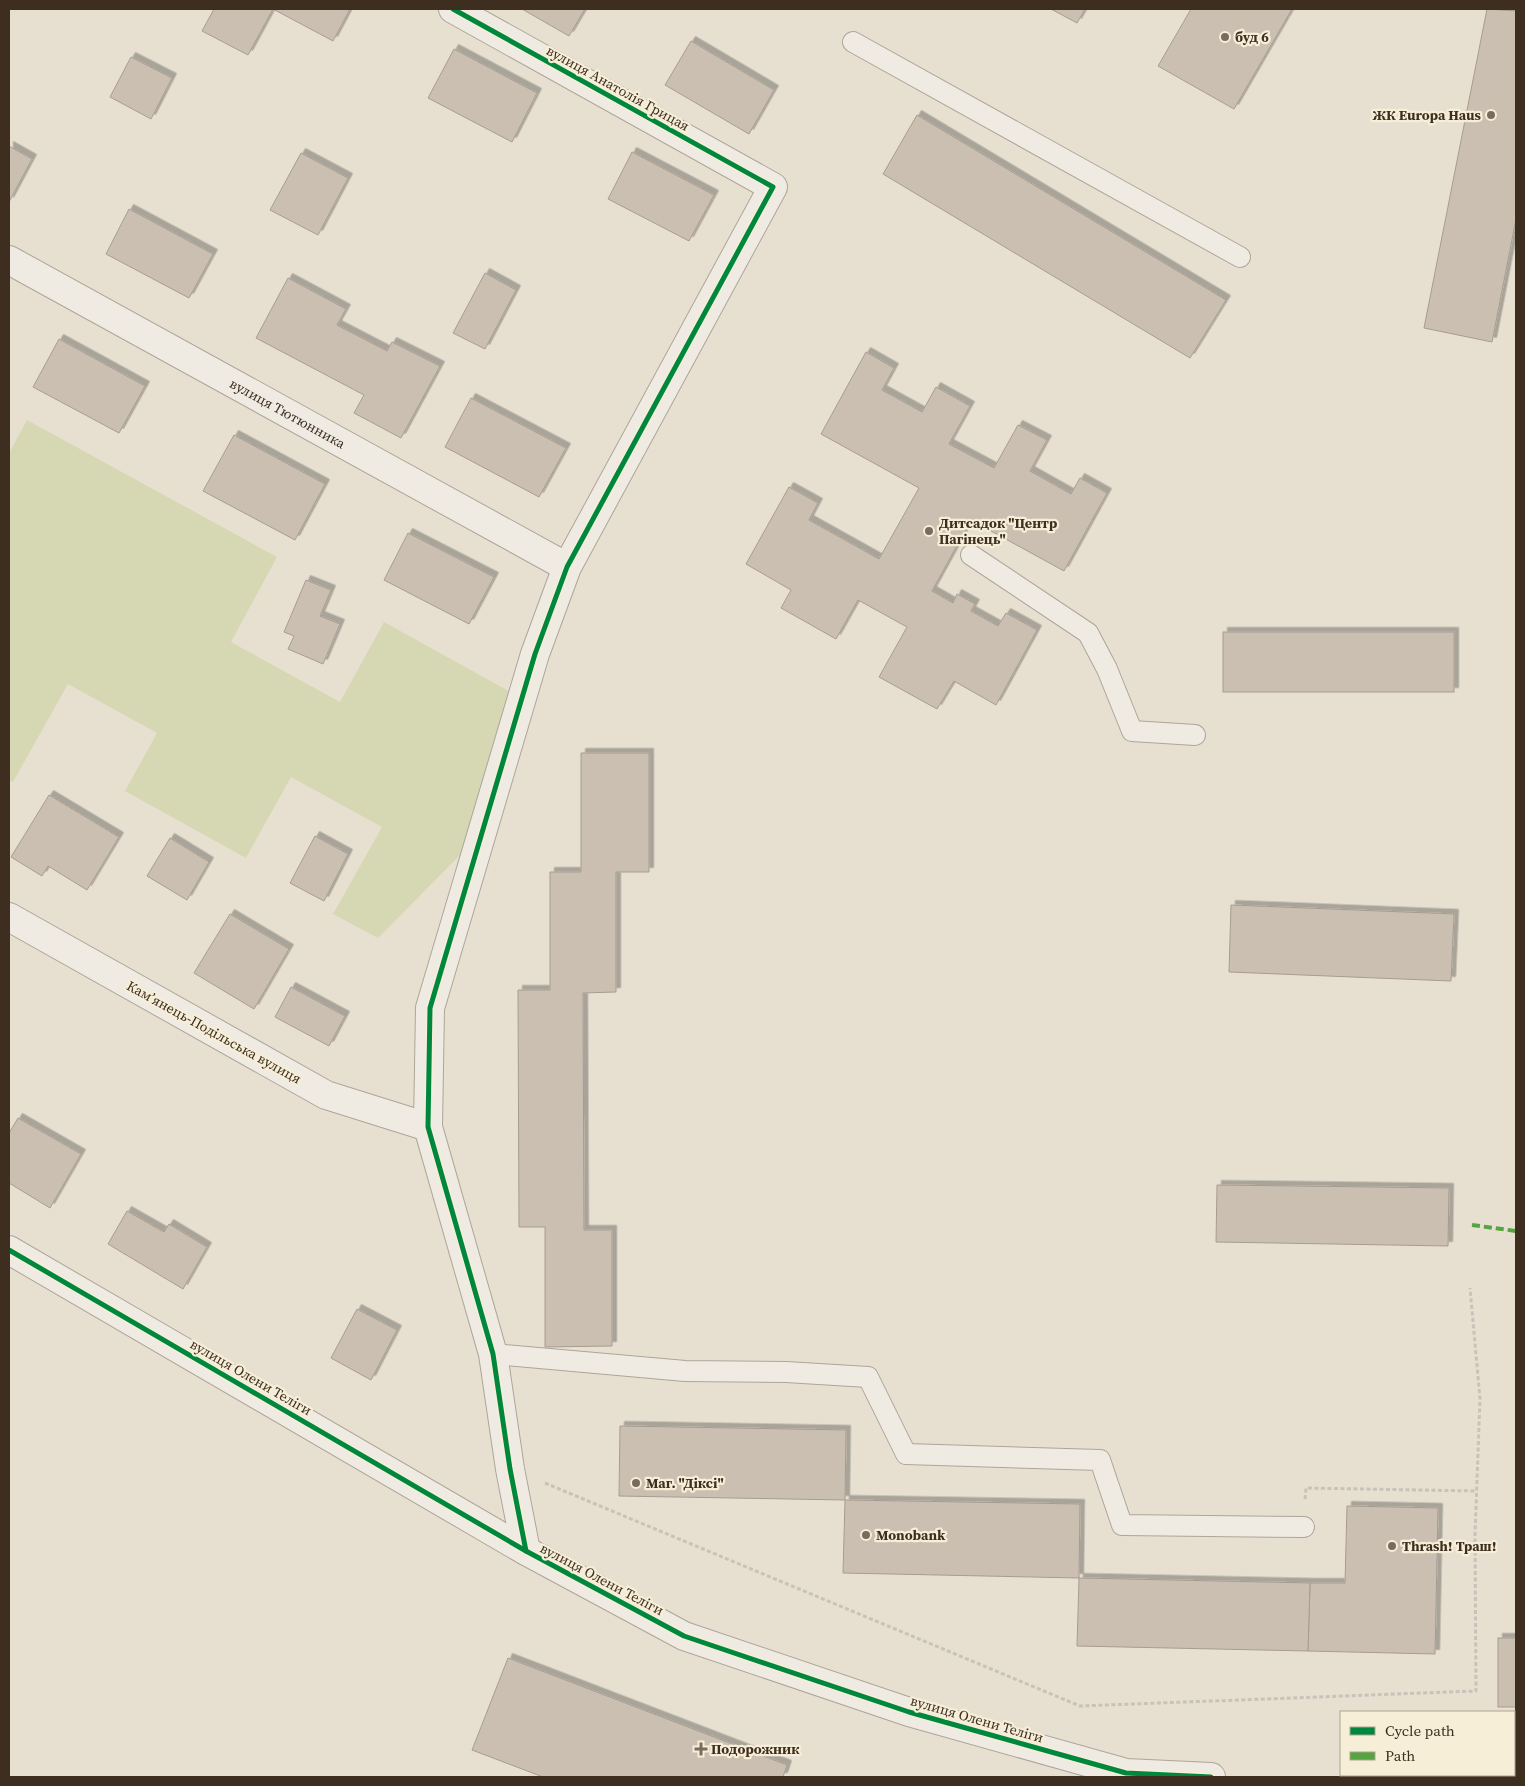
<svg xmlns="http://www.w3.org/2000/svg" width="1525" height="1786" viewBox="0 0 1525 1786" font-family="'Source Serif 4',serif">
<defs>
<filter id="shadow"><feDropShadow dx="4.5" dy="-4.5" stdDeviation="0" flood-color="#0004"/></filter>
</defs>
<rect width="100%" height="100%" fill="#e7e0d1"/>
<!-- green -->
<path fill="#d6d7b3" d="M27,420l250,137 -46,85 109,60 44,-80 130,72 -48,155 -88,89 -45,-24 49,-87 -91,-50 -45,81 -121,-67 32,-58 -89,-49 -55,98 -4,-2v-327z"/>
<!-- building -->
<g fill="#cbbfb2" stroke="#a89c90" filter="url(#shadow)">
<path d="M214,9h136l-17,32 -60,-32 -25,46 -46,-24z"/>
<path d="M522,9h63l-16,27z"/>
<path d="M1051,9h34l-8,14z"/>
<path d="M1191,9h101l-58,100 -76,-43z"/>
<path d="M1487,9l29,2v208l-24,123 -68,-14z"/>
<path d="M691,41l83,49 -25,44 -84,-49z"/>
<path d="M454,49l83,44 -25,49 -84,-44z"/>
<path d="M131,57l41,21 -21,41 -41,-22z"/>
<path d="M917,115l309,185 -36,58 -307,-184z"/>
<path d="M9,146l23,13 -23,43z"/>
<path d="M632,152l82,43 -25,46 -81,-42z"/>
<path d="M301,153l47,25 -30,57 -48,-25z"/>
<path d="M129,209l84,45 -24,44 -83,-44z"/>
<path d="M485,273l31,17 -31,59 -32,-16z"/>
<path d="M288,278l58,31 -9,16 50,26 5,-9 48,24 -39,72 -47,-25 10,-18 -108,-57z"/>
<path d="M59,339l86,47 -26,47 -86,-46z"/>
<path d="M866,352l28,16 -12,22 40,22 14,-25 34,19 -21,38 45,24 24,-43 29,15 -17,31 41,23 9,-16 27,15 -43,78 -93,-51 -39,71 21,12 4,-9 18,10 -4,7 27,15 8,-13 31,17 -41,75 -42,-24 -17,28 -58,-32 28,-50 -49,-27 -22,39 -55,-31 10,-18 -45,-26 43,-77 29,16 -9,17 70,39 40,-71 -98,-54z"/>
<path d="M471,398l95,50 -27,49 -94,-50z"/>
<path d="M234,435l91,49 -30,56 -92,-49z"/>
<path d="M408,533l86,44 -25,47 -85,-44z"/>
<path d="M306,580l25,10 -11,26 20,8 -17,40 -35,-15 6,-13 -10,-4z"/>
<rect x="1223" y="632" width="231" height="60"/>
<path d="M581,753h68v119h-33v120l-33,1 1,237h28v116l-67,1v-120h-26l-1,-237h32v-118h31z"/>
<path d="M49,795l70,42 -32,53 -39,-24 -6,10 -31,-19z"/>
<path d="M315,836l33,18 -24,47 -34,-18z"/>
<path d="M170,838l39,24 -22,38 -40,-24z"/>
<path d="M1231,905l223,9 -3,67 -222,-9z"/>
<path d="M230,914l59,35 -35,60 -60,-36z"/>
<path d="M291,987l54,29 -16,30 -54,-29z"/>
<path d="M18,1118l63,36 -31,54 -41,-25v-50z"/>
<path d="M1217,1185l232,3 -1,58 -232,-4z"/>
<path d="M127,1211l37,21 5,-8 38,23 -24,42 -75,-45z"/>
<path d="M357,1309l40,21 -26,50 -40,-22z"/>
<path d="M620,1426l226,4 -1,70 -226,-4z"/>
<path d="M845,1500l235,4 -1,74 -236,-5z"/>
<path d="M1347,1506l91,2 -3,146 -127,-3 2,-68h35z"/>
<path d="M1079,1578l231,5 -2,68 -231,-5z"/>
<rect x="1498" y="1638" width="18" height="69"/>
<path d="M508,1658l279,107 -4,12h-240l-71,-27z"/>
</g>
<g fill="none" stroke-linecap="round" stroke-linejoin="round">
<!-- service casing -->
<g stroke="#ada599" stroke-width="22">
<g id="service">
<path d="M853,42l387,215"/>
<path d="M971,555l117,78 19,36 25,62 63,4"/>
<path d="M493,1354l192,17 101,1 82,5 38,77 194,6 22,65 182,2"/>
</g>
</g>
<!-- minor casing -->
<g stroke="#ada599" stroke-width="30">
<g id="minor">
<path d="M453,9l320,178 -206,380 -32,87 -105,354 -2,119 65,227 17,115 16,82"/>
<path id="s1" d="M9,260l558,307"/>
<path d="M9,917l317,178 102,32"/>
<path d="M9,1250l517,301 158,85 225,76 217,61 85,4"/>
</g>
</g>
<!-- path -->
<g stroke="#c8c2b9" stroke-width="3" stroke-dasharray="4 2.5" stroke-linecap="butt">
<path d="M545,1483l535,223 396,-15 -1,-156 5,-136 -10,-111"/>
<path d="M1305,1499l1,-11 171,3"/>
</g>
<!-- service -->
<use href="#service" stroke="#efebe3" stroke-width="20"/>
<!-- minor -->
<use href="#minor" stroke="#efebe3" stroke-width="28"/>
<!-- quiet -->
<path stroke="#54a441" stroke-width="4" stroke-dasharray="8 4" stroke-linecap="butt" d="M1472,1225l44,6"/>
<!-- cycleway casing -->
<g stroke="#f7eed8" stroke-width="8">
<g id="cycleway">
<path d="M453,9l320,178 -206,380 -32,87 -105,354 -2,119 65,227 17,115 16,82"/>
<path d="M9,1250l517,301 158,85 225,76 217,61 85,4"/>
</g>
</g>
<!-- cycleway -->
<use href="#cycleway" stroke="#00873e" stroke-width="5"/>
</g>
<!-- markers -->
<g fill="#786c5e" stroke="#f7eed8" stroke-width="2">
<circle cx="1225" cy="37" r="5"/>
<circle cx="1491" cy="115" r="5"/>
<circle cx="929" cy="531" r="5"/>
<circle cx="636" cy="1483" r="5"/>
<circle cx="866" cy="1535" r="5"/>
<circle cx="1392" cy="1546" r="5"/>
<path d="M698.5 1741.5h5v5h5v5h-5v5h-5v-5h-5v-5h5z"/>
</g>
<g text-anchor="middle" stroke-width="4.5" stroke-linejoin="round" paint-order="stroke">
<!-- poi labels -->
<g font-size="14" font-weight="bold" fill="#3d2e20" stroke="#f7eed8" text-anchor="start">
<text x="1235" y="42">буд 6</text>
<text x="1481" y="120" text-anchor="end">ЖК Europa Haus</text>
<text x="939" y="528">Дитсадок "Центр<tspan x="939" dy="16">Пагінець"</tspan></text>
<text x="646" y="1488">Маг. "Діксі"</text>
<text x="876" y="1540">Monobank</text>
<text x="1402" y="1551">Thrash! Траш!</text>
<text x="711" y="1754">Подорожник</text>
</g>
<!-- street labels -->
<g font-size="14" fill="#3d2e20" stroke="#f7eed8">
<text transform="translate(618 88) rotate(29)" y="5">вулиця Анатолія Грицая</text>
<text dy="5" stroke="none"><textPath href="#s1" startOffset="318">вулиця Тютюнника</textPath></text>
<text transform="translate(214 1032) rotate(29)" y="5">Камʼянець-Подільська вулиця</text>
<text transform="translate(251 1377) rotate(30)" y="5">вулиця Олени Теліги</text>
<text transform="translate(602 1579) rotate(28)" y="5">вулиця Олени Теліги</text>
<text transform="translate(977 1719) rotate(16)" y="5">вулиця Олени Теліги</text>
</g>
</g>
<!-- border -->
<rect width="1525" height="1786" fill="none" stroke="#3d2e20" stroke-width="20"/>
<!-- legend -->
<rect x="1340" y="1711" width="175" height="65" fill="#f7eed8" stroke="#ada18e"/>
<rect x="1350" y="1727" width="25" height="8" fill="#00873e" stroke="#ada18e"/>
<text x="1385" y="1736" font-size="15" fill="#3d2e20">Cycle path</text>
<rect x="1350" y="1752" width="25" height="8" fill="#54a441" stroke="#ada18e"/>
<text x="1385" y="1761" font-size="15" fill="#3d2e20">Path</text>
</svg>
